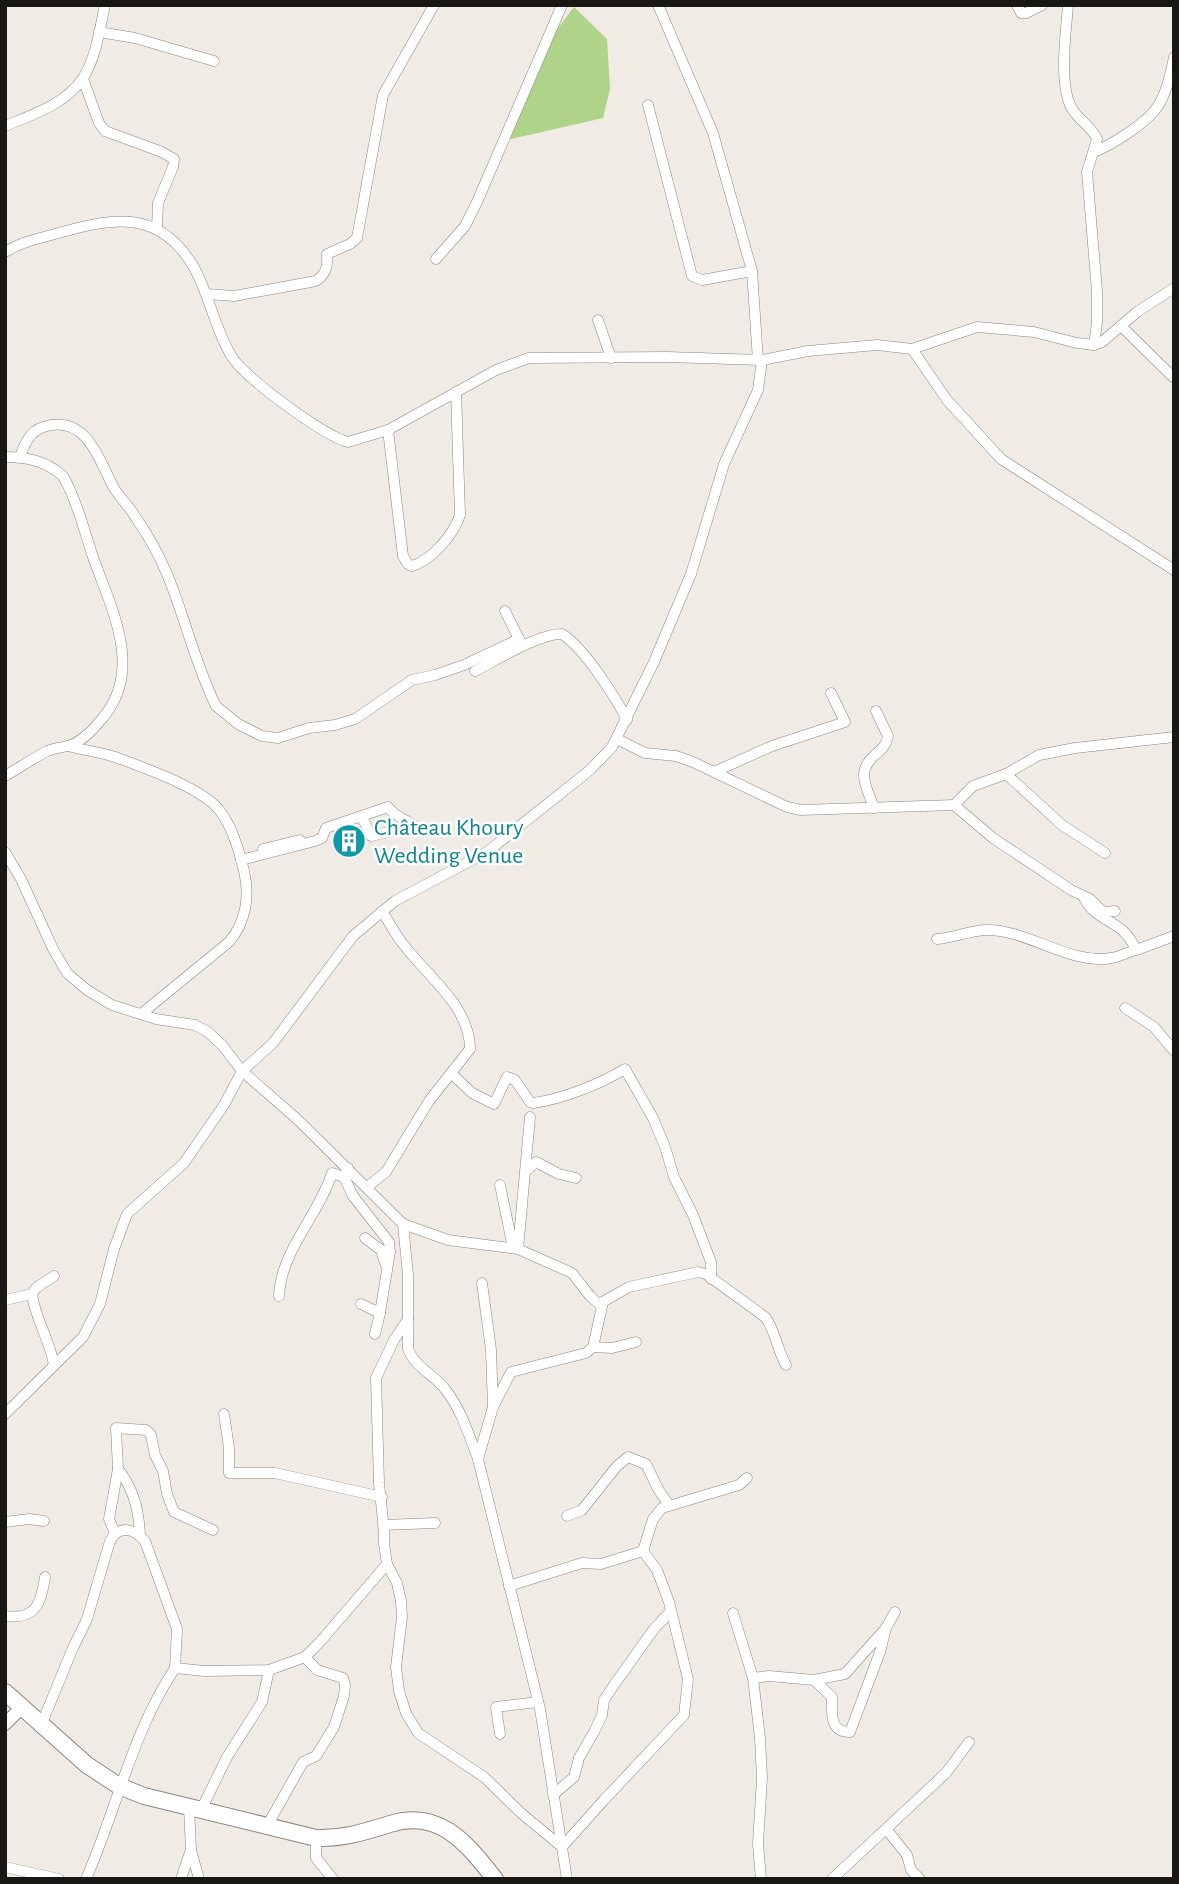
<svg xmlns="http://www.w3.org/2000/svg" width="1179" height="1884" viewBox="0 0 1179 1884" font-family="'Alegreya Sans',sans-serif">
<rect width="100%" height="100%" fill="#f0ebe4"/>
<!-- green -->
<path fill="#afd389" d="M574,7l33,32 3,50 -7,29 -96,22 40,-87 -2,-8z"/>
<g fill="none" stroke-linecap="round" stroke-linejoin="round">
<!-- minor casing -->
<g stroke="#8a8680" stroke-width="11">
<g id="minor">
<path d="M658,5l55,128 39,138 6,90"/>
<path d="M1017,5l4,8h5l16,-8"/>
<path d="M1068,5c-2,28 -9,74 2,100 6,14 22,21 27,34l-10,33 10,119v31l-3,23"/>
<path d="M99,32l36,6 79,23"/>
<path d="M83,79l16,44 6,8 57,21 12,7 -1,8 -15,36 -1,25"/>
<path d="M648,105l44,171 10,4 50,-9"/>
<path d="M5,126c27,-11 61,-22 78,-48 13,-20 17,-50 22,-73"/>
<path d="M1094,152c19,-8 53,-29 64,-46 9,-14 13,-33 16,-49"/>
<path d="M5,252c16,-10 32,-13 50,-18 56,-16 102,-26 137,30 18,30 21,62 40,93 13,21 92,79 116,85l40,-12 108,-60 33,-12 138,-1 95,3 46,-9 69,-6 35,4 65,-22 57,5 43,11 17,2 8,-3 35,-30 37,-24"/>
<path d="M436,259l29,-33 12,-24 85,-197"/>
<path d="M207,294l27,2 82,-15c10,-7 12,-14 11,-27l23,-10 7,-6 26,-143 51,-90"/>
<path d="M598,320l13,38"/>
<path d="M1121,326l52,51"/>
<path d="M912,349l35,51 54,59 173,111"/>
<path d="M388,430l15,126 5,8 4,2c20,-6 42,-32 48,-51l-4,-123"/>
<path d="M5,457c22,0 41,4 58,19 14,25 21,54 30,81 18,51 52,114 8,163 -8,10 -20,22 -33,26 -8,2 -14,2 -21,5 -15,8 -28,17 -42,25"/>
<path d="M20,457c6,-18 12,-29 31,-32 38,-6 49,38 63,63 6,10 16,19 22,30 12,17 23,37 31,56 18,43 28,90 49,132l22,18 24,12 16,2 31,-10 26,-3 20,-6 57,-39 23,-5 29,-10 55,-26"/>
<path d="M505,611l16,32"/>
<path d="M475,671c20,-10 65,-38 87,-37 22,14 53,62 65,86"/>
<path d="M617,739l28,14 31,3 17,6 94,45 14,3 153,-5 39,33 78,52 19,9 13,13 12,-1"/>
<path d="M67,746c16,4 33,6 48,11 27,10 88,31 105,54 13,17 19,40 24,60 6,25 2,51 -15,71l-88,72"/>
<path d="M714,772l58,-26 73,-24 -14,-29"/>
<path d="M1006,774l56,51 43,28"/>
<path d="M954,805l19,-19 33,-12 33,-19 36,-7 99,-11"/>
<path d="M874,808c-7,-21 -19,-36 1,-53 7,-6 11,-9 13,-19l-12,-25"/>
<path d="M263,849l37,-9"/>
<path d="M5,852l16,27 32,70 14,24 20,17 25,15 44,14 39,6 13,7 14,13 20,26 55,48 106,105 5,51v74c6,17 26,26 37,40 16,20 24,46 33,70l62,250 27,170"/>
<path d="M241,860l74,-19 7,-3 4,-10 62,-21c8,11 17,11 27,19l-44,10 -9,-19"/>
<path d="M937,939c16,-1 32,-8 48,-9 40,-2 87,36 126,28 8,-1 17,-6 25,-8 -14,-33 -39,-25 -53,-54"/>
<path d="M1136,950l38,-14"/>
<path d="M1125,1008l29,19 20,24"/>
<path d="M451,1073l21,20 22,11 13,-27 8,3 15,22 3,1c30,-4 67,-19 92,-34l28,49 12,29 9,30 19,38 18,47v17"/>
<path d="M348,1168l-4,9 9,19 36,46 1,10 -10,61 -19,-9"/>
<path d="M527,1170l9,-8 23,12 17,4"/>
<path d="M500,1185l13,63"/>
<path d="M367,1187l19,-15 43,-71 41,-52c0,-43 -43,-73 -67,-105 -8,-10 -14,-22 -21,-33"/>
<path d="M403,1224l45,16 70,9 54,24 18,23 9,8 30,-17 69,-15 8,2 59,43c9,10 13,35 21,48"/>
<path d="M365,1238l16,12 4,13h3"/>
<path d="M518,1249l12,-132"/>
<path d="M54,1276l-18,12 -4,6c3,25 18,46 22,71"/>
<path d="M482,1283l9,67 2,57"/>
<path d="M279,1296c2,-46 40,-81 53,-123l12,4"/>
<path d="M5,1300l27,-6"/>
<path d="M408,1319l-14,21 -18,38 3,105 5,47v14l3,20 10,19 4,18 1,16 -6,50 3,24 7,22 12,20 66,44 37,36 41,34 42,-47 80,-85 4,-36 -19,-77 -12,-32 -14,-19 -42,13 -19,-1 -73,23"/>
<path d="M375,1334l5,-21"/>
<path d="M593,1347l19,1 24,-6"/>
<path d="M5,1414l78,-77 17,-33 14,-55 13,-35 57,-51 40,-58 18,-34 31,-28 80,-107 42,-35 92,-49 103,-82 22,-23 42,-85 37,-88 33,-110 34,-74 4,-30"/>
<path d="M224,1414l5,34v25h46l107,24"/>
<path d="M478,1459l15,-52 18,-35 75,-19 7,-6 10,-45"/>
<path d="M118,1469l-2,-41 30,2 5,5 4,20 8,16 4,23 7,18 39,18"/>
<path d="M567,1516l15,-6 35,-44 11,-9 18,7 12,25 11,16"/>
<path d="M5,1522l24,-3 15,2"/>
<path d="M383,1525l52,-2"/>
<path d="M115,1533l-6,-14 9,-50c16,20 21,42 22,67"/>
<path d="M643,1551l10,-32 9,-11 77,-23 8,-7"/>
<path d="M733,1613l20,65 7,60 2,40 -4,66 3,35"/>
<path d="M5,1616c31,4 36,-12 40,-39"/>
<path d="M886,1628l9,-16"/>
<path d="M753,1678l16,-2 45,4 18,17c0,16 -3,35 18,35l30,-80 6,-24 -41,46 -31,6"/>
<path d="M42,1723l30,-73 15,-31 23,-78c10,-17 24,-12 35,0l32,88 -2,39"/>
<path d="M500,1734l-4,-27 42,-5"/>
<path d="M553,1795l21,-18 5,-19 15,-26 8,-17 2,-15 10,-15 40,-56 17,-18"/>
<path d="M201,1810l26,-53 35,-55 7,-32"/>
<path d="M267,1826l36,-64 13,-6 18,-29 10,-31 1,-11 -2,-7 -26,-8 -12,-13"/>
<path d="M887,1830l20,25 4,15 9,9"/>
<path d="M316,1838v20l17,21"/>
<path d="M191,1850l8,29"/>
<path d="M5,1867l54,12"/>
<path d="M86,1879c31,-71 46,-146 89,-211l29,3 65,-1 36,-13 15,-15 67,-78"/>
<path d="M181,1879l10,-30 -2,-41"/>
<path d="M832,1879l114,-106 23,-31"/>
</g>
</g>
<!-- tertiary casing -->
<g stroke="#8a8680" stroke-width="14">
<path id="tertiary" d="M5,1724l17,-17"/>
</g>
<!-- trunk casing -->
<g stroke="#8a8680" stroke-width="18">
<path id="trunk" d="M5,1692l82,73 32,21 25,10 172,42c27,1 48,-6 74,-14 50,-16 77,20 105,55"/>
</g>
<!-- minor -->
<use href="#minor" stroke="#fff" stroke-width="10"/>
<!-- tertiary -->
<use href="#tertiary" stroke="#fff" stroke-width="12"/>
<!-- trunk -->
<use href="#trunk" stroke="#fff" stroke-width="16"/>
</g>
<!-- icons -->
<defs>
<g id="building-disc" transform="scale(1.75)"><circle r="9.5" fill="#0f9aa8" stroke="#fff"/><path d="M-4-6H4V6H1V3H-1V6H-4ZM-2.5-4.3h1.7v1.8h-1.7ZM.8-4.3h1.7v1.8H.8ZM-2.5-1h1.7V.8h-1.7ZM.8-1h1.7V.8H.8Z" fill="#fff"/></g>
</defs>
<g fill-rule="evenodd">
<use href="#building-disc" x="349" y="841"/>
</g>
<g text-anchor="middle" stroke-width="5" stroke-linejoin="round" paint-order="stroke">
<!-- culture labels -->
<g font-size="24" fill="#0d838f" stroke="#fff" text-anchor="start">
<text x="374" y="835">Château Khoury<tspan x="374" dy="28">Wedding Venue</tspan></text>
</g>
</g>
<!-- border -->
<rect width="1179" height="1884" fill="none" stroke="#181714" stroke-width="14"/>
</svg>
